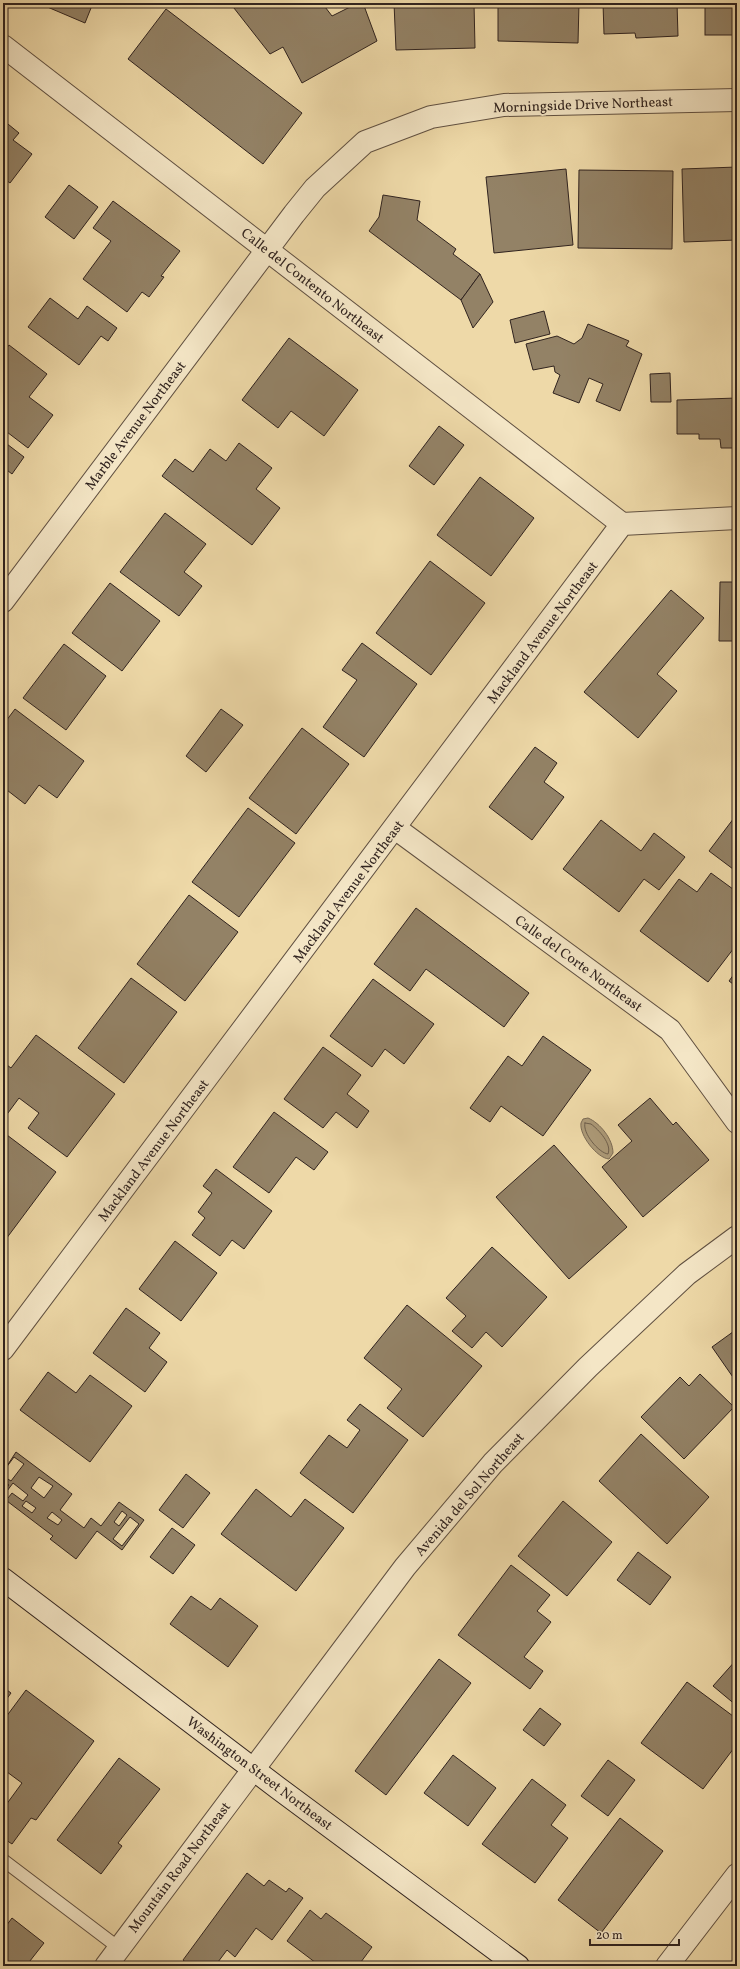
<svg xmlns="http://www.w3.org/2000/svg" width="740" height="1969" viewBox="0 0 740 1969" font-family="Vollkorn,serif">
<rect width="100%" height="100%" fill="#eed9a8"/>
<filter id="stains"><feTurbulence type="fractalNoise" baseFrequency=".005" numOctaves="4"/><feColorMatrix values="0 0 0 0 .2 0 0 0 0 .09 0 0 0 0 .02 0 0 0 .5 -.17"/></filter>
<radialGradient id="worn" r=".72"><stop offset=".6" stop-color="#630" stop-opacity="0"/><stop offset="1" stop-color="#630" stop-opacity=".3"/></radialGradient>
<!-- water -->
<path fill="#ad9b79" stroke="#7b6b55" d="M588,1118c12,5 25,21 25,35l-4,6c-12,-1 -30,-24 -28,-36l2,-4z"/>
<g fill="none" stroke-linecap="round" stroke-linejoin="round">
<!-- shore -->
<path stroke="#6e5f4c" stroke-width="1" d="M585,1123l6,1c8,6 21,20 17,30 -9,-1 -26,-21 -23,-31z"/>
</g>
<!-- building -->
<g fill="#938266" stroke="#30231f" fill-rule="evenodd">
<path d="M38,3h55l-8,20z"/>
<path d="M230,3h52l2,2 3,-2h35l10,13 26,-13h5l14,38 -75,42 -19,-36 -13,7z"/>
<path d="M394,3h80l1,45 -79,2z"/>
<path d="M498,3h81l-1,40 -80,-2z"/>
<path d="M603,3h74l1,33 -42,2 -1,-5 -31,1z"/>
<rect x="705" y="3" width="32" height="32"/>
<path d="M166,9l136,104 -39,51 -135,-105z"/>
<path d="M3,120l16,13 -6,7 19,14 -22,29 -7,-5z"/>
<path d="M737,167v73l-53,2 -2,-73z"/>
<path d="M566,169l7,76 -79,8 -8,-76z"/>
<path d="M579,170l94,1 -1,78 -94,-1z"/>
<path d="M69,185l29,22 -24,32 -29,-22z"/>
<path d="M383,195l37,6 -3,19 39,29 -3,5 27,20 -19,26 -92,-69 10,-14z"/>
<path d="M113,201l67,50 -19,25 3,1 -15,20 -7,-5 -15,20 -44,-33 28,-38 -18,-13z"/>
<path d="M480,274l13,28 -20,26 -12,-28z"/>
<path d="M50,298l28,21 9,-13 30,22 -9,13 -7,-5 -22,29 -51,-38z"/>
<path d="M544,311l6,23 -35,9 -5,-23z"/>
<path d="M588,324l41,17 -3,5 16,8 -22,57 -24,-10 7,-17 -14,-6 -10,25 -26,-10 7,-18 -5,-3 -1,-6 -21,4 -7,-26 31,-8 17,8 8,-6z"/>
<path d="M289,338l69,52 -34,46 -33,-25 -13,17 -36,-28z"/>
<path d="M9,345l38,29 -18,23 24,18 -25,33 -25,-19v-76z"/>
<path d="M670,373l1,29h-20l-1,-28z"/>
<path d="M737,398v50h-16l-1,-9h-21v-5h-22v-34z"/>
<path d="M439,426l25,19 -30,40 -25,-19z"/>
<path d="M3,441l21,16 -12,17 -9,-7z"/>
<path d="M239,443l33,25 -16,21 24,19 -28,37 -90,-69 13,-17 18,13 17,-23 16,12z"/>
<path d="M480,477l54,41 -43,58 -54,-41z"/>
<path d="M165,513l41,31 -22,28 18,14 -23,30 -59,-44z"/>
<path d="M430,561l55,42 -54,72 -55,-42z"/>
<path d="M720,582h17v59h-18z"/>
<path d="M110,583l50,38 -38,50 -50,-38z"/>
<path d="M671,590l33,28 -47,56 20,17 -39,47 -54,-46z"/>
<path d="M362,643l55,41 -53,73 -41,-30 34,-47 -15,-10z"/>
<path d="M64,644l42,32 -40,54 -43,-32z"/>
<path d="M15,709l69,52 -27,37 -18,-13 -14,19 -22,-17v-62z"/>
<path d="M221,709l22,16 -37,47 -20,-16z"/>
<path d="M302,728l47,36 -53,70 -47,-36z"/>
<path d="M535,747l22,16 -13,19 20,15 -32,43 -43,-33z"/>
<path d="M248,808l47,35 -56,74 -47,-35z"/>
<path d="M737,814v58l-28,-21z"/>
<path d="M601,820l40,31 13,-18 31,24 -26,33 -15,-11 -25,33 -56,-43z"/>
<path d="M711,873l26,19v52l-29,38 -68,-51 39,-52 18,13z"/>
<path d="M189,895l49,37 -53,69 -48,-37z"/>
<path d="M416,908l113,85 -25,34 -78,-58 -16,22 -36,-27z"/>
<path d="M737,970v17l-8,-6z"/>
<path d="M131,978l46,34 -53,71 -46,-35z"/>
<path d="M373,979l61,45 -30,40 -19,-15 -13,18 -42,-31z"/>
<path d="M36,1035l79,59 -48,63 -39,-29 11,-15 -20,-15 -14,19 -2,-1v-54l8,6z"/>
<path d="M543,1036l48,34 -48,66 -42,-30 -11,16 -20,-14 38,-52 14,10z"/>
<path d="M323,1047l38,28 -14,19 22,17 -12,17 -21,-16 -13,16 -39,-29z"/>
<path d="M650,1098l23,27 3,-3 33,38 -66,57 -41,-50 30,-26 -14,-16z"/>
<path d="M274,1112l54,40 -14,18 -18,-13 -27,36 -36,-26z"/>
<path d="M3,1132l53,40 -53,71z"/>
<path d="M554,1145l73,82 -58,52 -73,-82z"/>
<path d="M216,1169l56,42 -28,38 -12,-9 -12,16 -28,-21 13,-17 -7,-6 14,-19 -9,-7z"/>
<path d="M175,1241l42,32 -36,48 -42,-32z"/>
<path d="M492,1247l55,50 -45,50 -16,-15 -14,16 -20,-17 14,-15 -20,-18z"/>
<path d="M407,1305l75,61 -59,71 -36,-29 15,-19 -38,-31z"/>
<path d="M126,1308l34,25 -11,15 18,14 -22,30 -52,-39z"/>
<path d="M737,1329v54l-25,-36z"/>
<path d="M48,1372l28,21 14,-18 42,31 -42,56 -70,-52z"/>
<path d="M700,1374l34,33 -50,52 -43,-42 39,-40 9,9z"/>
<path d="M360,1404l48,36 -55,73 -53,-40 29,-38 18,13 13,-18 -13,-10z"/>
<path d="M641,1434l68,63 -42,47 -68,-63z"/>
<path d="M16,1452l56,42 -12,16 24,18 7,-10 10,8 18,-24 25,18 -22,30 -25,-19 -21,28 -26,-20 3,-3 -50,-38v-6l6,-7 -6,-5v-4l8,5 13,-17 -10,-7 -11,15zM39,1477l14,9 -9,12 -13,-10zM13,1483l15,12 -5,6 -11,-8 -4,5 -4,-3zM26,1501l10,7 -4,5 -10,-7zM122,1511l5,4 -8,11 -5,-4zM52,1512l10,8 -4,5 -11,-7zM130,1517l9,7 -17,22 -9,-7z"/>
<path d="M186,1474l24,19 -27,35 -24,-18z"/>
<path d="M256,1489l35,28 14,-18 39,29 -48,63 -75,-57z"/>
<path d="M563,1501l49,41 -45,54 -49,-40z"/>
<path d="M172,1528l23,17 -22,29 -23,-17z"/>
<path d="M638,1552l33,25 -21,28 -33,-25z"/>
<path d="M511,1565l39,30 -13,16 14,11 -27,35 19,14 -13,18 -72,-54z"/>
<path d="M191,1596l20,14 9,-12 38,28 -30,41 -58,-43z"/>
<path d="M439,1659l32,24 -85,112 -31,-24z"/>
<path d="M737,1659v47l-24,-20z"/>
<path d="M687,1682l50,37v25l-34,45 -62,-46z"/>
<path d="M3,1687l8,6 -8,11z"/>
<path d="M26,1690l68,51 -58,79 -5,-2 -19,26 -9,-6v-29l19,-26 -19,-14v-48z"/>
<path d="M540,1708l21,16 -17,22 -21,-16z"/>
<path d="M453,1755l43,33 -28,38 -44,-33z"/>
<path d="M119,1758l41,31 -42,54 4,3 -21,28 -44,-34z"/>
<path d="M608,1760l27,20 -27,36 -27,-20z"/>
<path d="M532,1779l34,26 -15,20 17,13 -33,45 -53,-39z"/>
<path d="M620,1818l43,33 -62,82 -43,-33z"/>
<path d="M247,1873l17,13 5,-6 17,12 3,-4 14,10 -31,42 -16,-12 -21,29 -8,-7 -12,16h-25l-7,-6z"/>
<path d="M310,1910l11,9 5,-6 46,34 -14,19h-38l-33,-25z"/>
<path d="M12,1918l32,25 -18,23h-23v-36z"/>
</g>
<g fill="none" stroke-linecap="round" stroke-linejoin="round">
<!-- lane casing -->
<g stroke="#605041" stroke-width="14">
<path id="lane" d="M3,1860l116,88"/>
</g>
<!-- street casing -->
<g stroke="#605041" stroke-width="24">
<g id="street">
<path d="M3,46l619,478"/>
<path d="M3,601l291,-387 21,-26 50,-46 66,-25 73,-12 233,-5"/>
<path d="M395,828l275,202 67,92"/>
<path d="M3,1349l619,-825 115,-6"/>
<path d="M106,1966l299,-399 88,-104 95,-96 99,-93 50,-37"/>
<path d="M667,1966l70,-91"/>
</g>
</g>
<!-- secondary casing -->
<g stroke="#30231f" stroke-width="24">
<path id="secondary" d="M3,1579l275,209 240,178"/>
</g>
<!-- lane -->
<use href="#lane" stroke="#f4e6c6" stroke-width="12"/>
<!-- street -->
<use href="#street" stroke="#f4e6c6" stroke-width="22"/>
<!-- secondary -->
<use href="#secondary" stroke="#f4e6c6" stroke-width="22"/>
</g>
<g text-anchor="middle" stroke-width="4" stroke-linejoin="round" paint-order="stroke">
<!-- street labels -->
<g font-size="14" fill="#30231f" stroke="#f4e6c6">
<text transform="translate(583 104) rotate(-2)" y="5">Morningside Drive Northeast</text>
<text transform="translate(313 285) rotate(38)" y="5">Calle del Contento Northeast</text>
<text transform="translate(135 425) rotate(-53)" y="5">Marble Avenue Northeast</text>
<text transform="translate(542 632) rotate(-53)" y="5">Mackland Avenue Northeast</text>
<text transform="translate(348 891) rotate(-53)" y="5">Mackland Avenue Northeast</text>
<text transform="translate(579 963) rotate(36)" y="5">Calle del Corte Northeast</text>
<text transform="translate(153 1150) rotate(-53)" y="5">Mackland Avenue Northeast</text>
<text transform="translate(469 1494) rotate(-49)" y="5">Avenida del Sol Northeast</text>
<text transform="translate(260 1773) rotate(37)" y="5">Washington Street Northeast</text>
<text transform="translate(179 1867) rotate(-53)" y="5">Mountain Road Northeast</text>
</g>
</g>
<!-- margin -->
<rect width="740" height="1969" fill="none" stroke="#eed9a8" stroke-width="16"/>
<rect x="4" y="4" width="732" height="1961" fill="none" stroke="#30231f" stroke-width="2"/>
<rect x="8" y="8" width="724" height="1953" fill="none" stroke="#30231f"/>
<!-- scale -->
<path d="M590 1939v6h89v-6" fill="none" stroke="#30231f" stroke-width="2"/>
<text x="596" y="1939" font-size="12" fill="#30231f" stroke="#f4e6c6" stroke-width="3" paint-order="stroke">20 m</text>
<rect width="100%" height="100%" filter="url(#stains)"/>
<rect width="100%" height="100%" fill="url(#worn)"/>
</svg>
